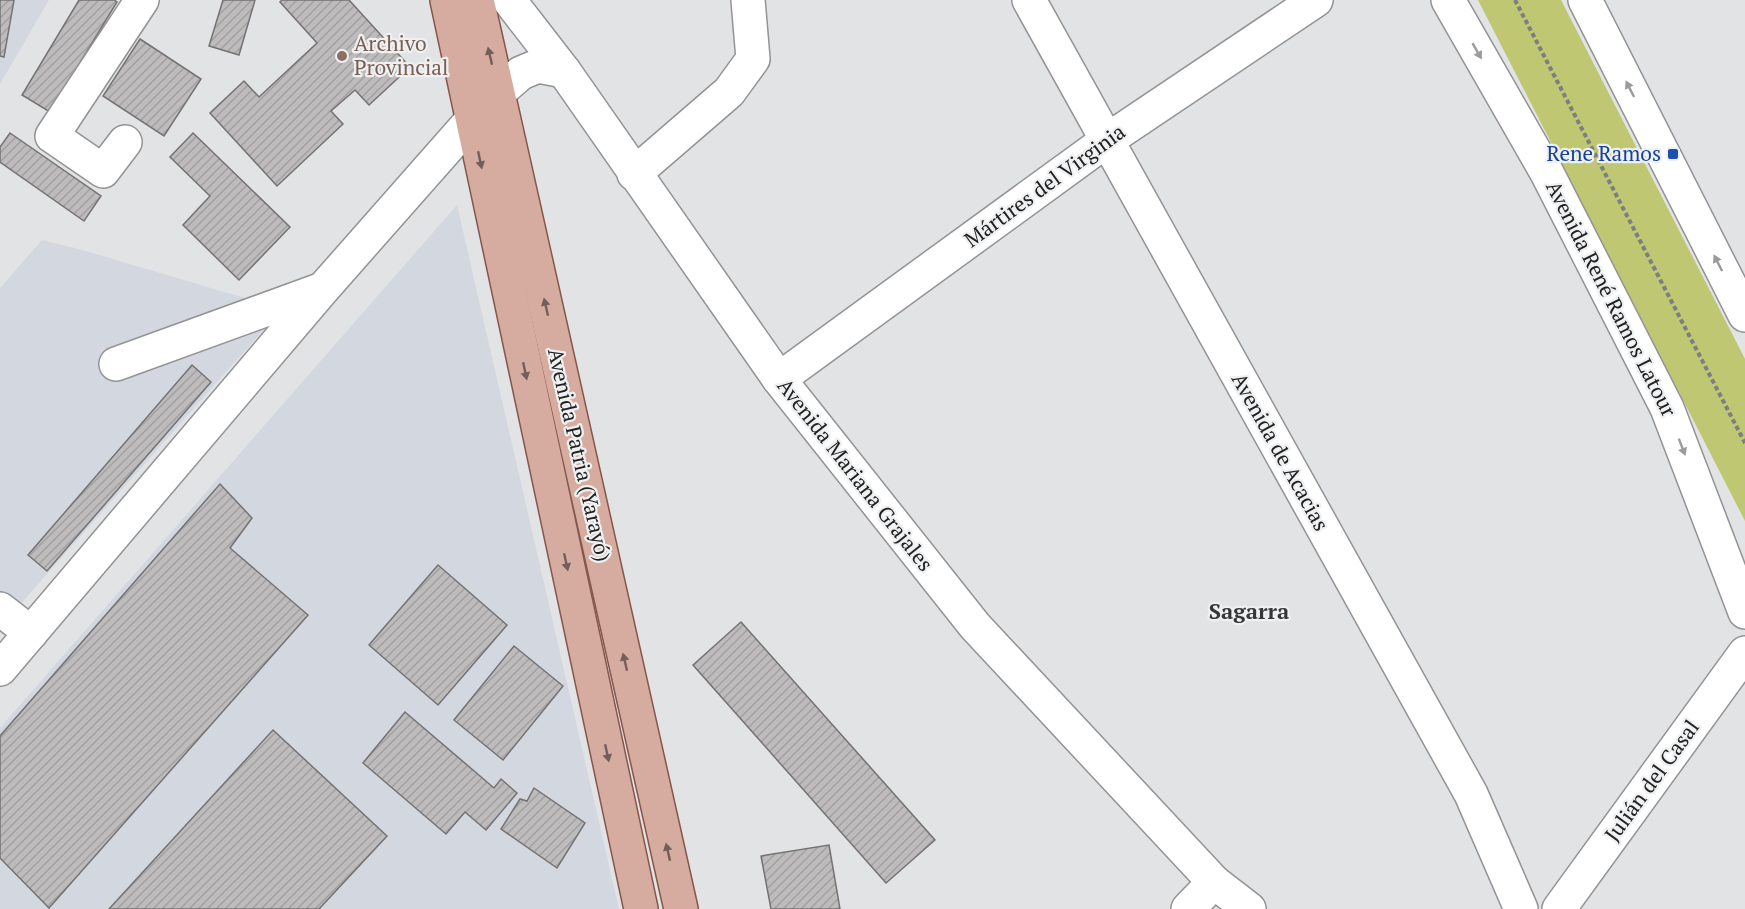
<svg xmlns="http://www.w3.org/2000/svg" width="1745" height="909" viewBox="0 0 1745 909" font-family="'PT Serif',serif">
<defs>
<pattern id="building-hatch" width="6" height="6" patternUnits="userSpaceOnUse" patternTransform="scale(1.5)"><rect width="6" height="6" fill="#bdbbbc"/><path d="M-1 1l2-2M0 6l6-6M5 7l2-2" fill="none" stroke="#a2a0a1"/></pattern>
</defs>
<rect width="100%" height="100%" fill="#e2e3e4"/>
<!-- built -->
<g fill="#d3d8e0">
<path d="M0,0h49l-49,84z"/>
<path d="M457,205l162,704h-619v-181z"/>
<path d="M42,240l37,9 169,50 18,28 -266,300v-339z"/>
</g>
<!-- green -->
<path fill="#bfc772" d="M1478,0h83l184,359v162z"/>
<!-- building -->
<g fill="url(#building-hatch)" stroke="#747273" stroke-width="1.5">
<path d="M0,0h14l-10,57 -4,-1z"/>
<path d="M79,0h35l3,2 -67,110 -28,-17z"/>
<path d="M223,0h32l-16,55 -30,-9z"/>
<path d="M282,0h67l61,67 -41,38 -14,-15 -24,21 12,13 -66,62 -67,-73 34,-32 15,16 58,-54 -37,-41z"/>
<path d="M140,39l61,40 -37,57 -61,-40z"/>
<path d="M10,133l91,63 -17,25 -84,-59v-15z"/>
<path d="M193,133l97,94 -51,53 -56,-55 27,-29 -40,-39z"/>
<path d="M192,365l19,17 -164,189 -19,-16z"/>
<path d="M220,484l32,34 -22,30 78,67 -259,293 -49,-50v-122z"/>
<path d="M438,565l69,60 -69,80 -69,-60z"/>
<path d="M741,622l194,218 -49,43 -193,-218z"/>
<path d="M514,646l49,40 -60,74 -49,-40z"/>
<path d="M405,712l89,76 7,-9 16,14 -31,37 -21,-18 -19,22 -83,-71z"/>
<path d="M273,730l114,106 -68,73h-210z"/>
<path d="M534,788l51,35 -28,45 -56,-39 19,-30 7,2z"/>
<path d="M829,845l11,64h-69l-10,-53z"/>
</g>
<g fill="none" stroke-linecap="round" stroke-linejoin="round">
<!-- minor casing -->
<g stroke="#939395" stroke-width="36">
<g id="minor">
<path d="M509,0l55,71 215,308 196,247 239,256 35,27"/>
<path d="M1029,0l442,794 50,115"/>
<path d="M1448,0l99,173 120,235 78,204"/>
<path d="M1585,0l160,315"/>
<path d="M498,93l23,-20 17,-7 26,5"/>
<path d="M125,142l-22,29 -51,-35 90,-136"/>
<path d="M634,174l95,-82 24,-33 -5,-59"/>
<path d="M116,364l204,-74"/>
<path d="M779,379l327,-238 210,-141"/>
<path d="M0,609l31,24"/>
<path d="M0,669l322,-379 149,-169"/>
<path d="M1188,909l26,-27"/>
<path d="M1559,909l186,-256"/>
</g>
</g>
<!-- major casing -->
<g stroke="#85564b" stroke-width="36">
<g id="major">
<path d="M447,0l194,909"/>
<path d="M477,0l204,909"/>
</g>
</g>
<!-- path -->
<path stroke="#7d7e7f" stroke-width="4" stroke-dasharray="4.5 3" stroke-linecap="butt" d="M1515,0l230,443"/>
<!-- minor -->
<use href="#minor" stroke="#fff" stroke-width="33"/>
<!-- major -->
<use href="#major" stroke="#d6aba0" stroke-width="33"/>
</g>
<!-- one-way arrows -->
<defs><path id="oneway-solid" d="M-6-.8H1V-3.2L6.5 0L1 3.2V.8H-6Z" transform="scale(1.5)"/></defs>
<g fill="#9b9b9c">
<use href="#oneway-solid" transform="translate(1477 51) rotate(60)"/>
<use href="#oneway-solid" transform="translate(1630 89) rotate(-117)"/>
<use href="#oneway-solid" transform="translate(1718 263) rotate(-117)"/>
<use href="#oneway-solid" transform="translate(1682 447) rotate(69)"/>
</g>
<g fill="#725f5b">
<use href="#oneway-solid" transform="translate(490 56) rotate(-103)"/>
<use href="#oneway-solid" transform="translate(480 160) rotate(78)"/>
<use href="#oneway-solid" transform="translate(546 307) rotate(-103)"/>
<use href="#oneway-solid" transform="translate(525 371) rotate(78)"/>
<use href="#oneway-solid" transform="translate(566 562) rotate(78)"/>
<use href="#oneway-solid" transform="translate(625 662) rotate(-103)"/>
<use href="#oneway-solid" transform="translate(607 753) rotate(78)"/>
<use href="#oneway-solid" transform="translate(668 852) rotate(-103)"/>
</g>
<!-- markers -->
<circle fill="#8d6e63" stroke="#eff0f1" stroke-width="2" cx="342" cy="56" r="6"/>
<rect fill="#1a4fb4" stroke="#eff0f1" stroke-width="2" x="1667" y="148" width="12" height="12" rx="3"/>
<g text-anchor="middle" stroke-width="4.5" stroke-linejoin="round" paint-order="stroke">
<!-- education labels -->
<g font-size="21" fill="#785e54" stroke="#eff0f1" text-anchor="start">
<text x="354" y="51">Archivo<tspan x="354" dy="24">Provincial</tspan></text>
</g>
<!-- transit labels -->
<g font-size="21" fill="#164399" stroke="#eff0f1" text-anchor="end">
<text x="1661" y="161">Rene Ramos</text>
</g>
<!-- street labels -->
<g font-size="21" fill="#212122" stroke="#eff0f1">
<text transform="translate(1045 186) rotate(-36)" y="7">Mártires del Virginia</text>
<text transform="translate(1611 299) rotate(63)" y="7">Avenida René Ramos Latour</text>
<text transform="translate(1280 452) rotate(61)" y="7">Avenida de Acacias</text>
<text transform="translate(579 455) rotate(77)" y="7">Avenida Patria (Yarayó)</text>
<text transform="translate(855 475) rotate(52)" y="7">Avenida Mariana Grajales</text>
<text transform="translate(1652 781) rotate(-54)" y="7">Julián del Casal</text>
</g>
<!-- neighbourhood labels -->
<g font-size="22" font-weight="bold" fill="#363738" stroke="#eff0f1">
<text x="1249" y="619">Sagarra</text>
</g>
</g>
</svg>
